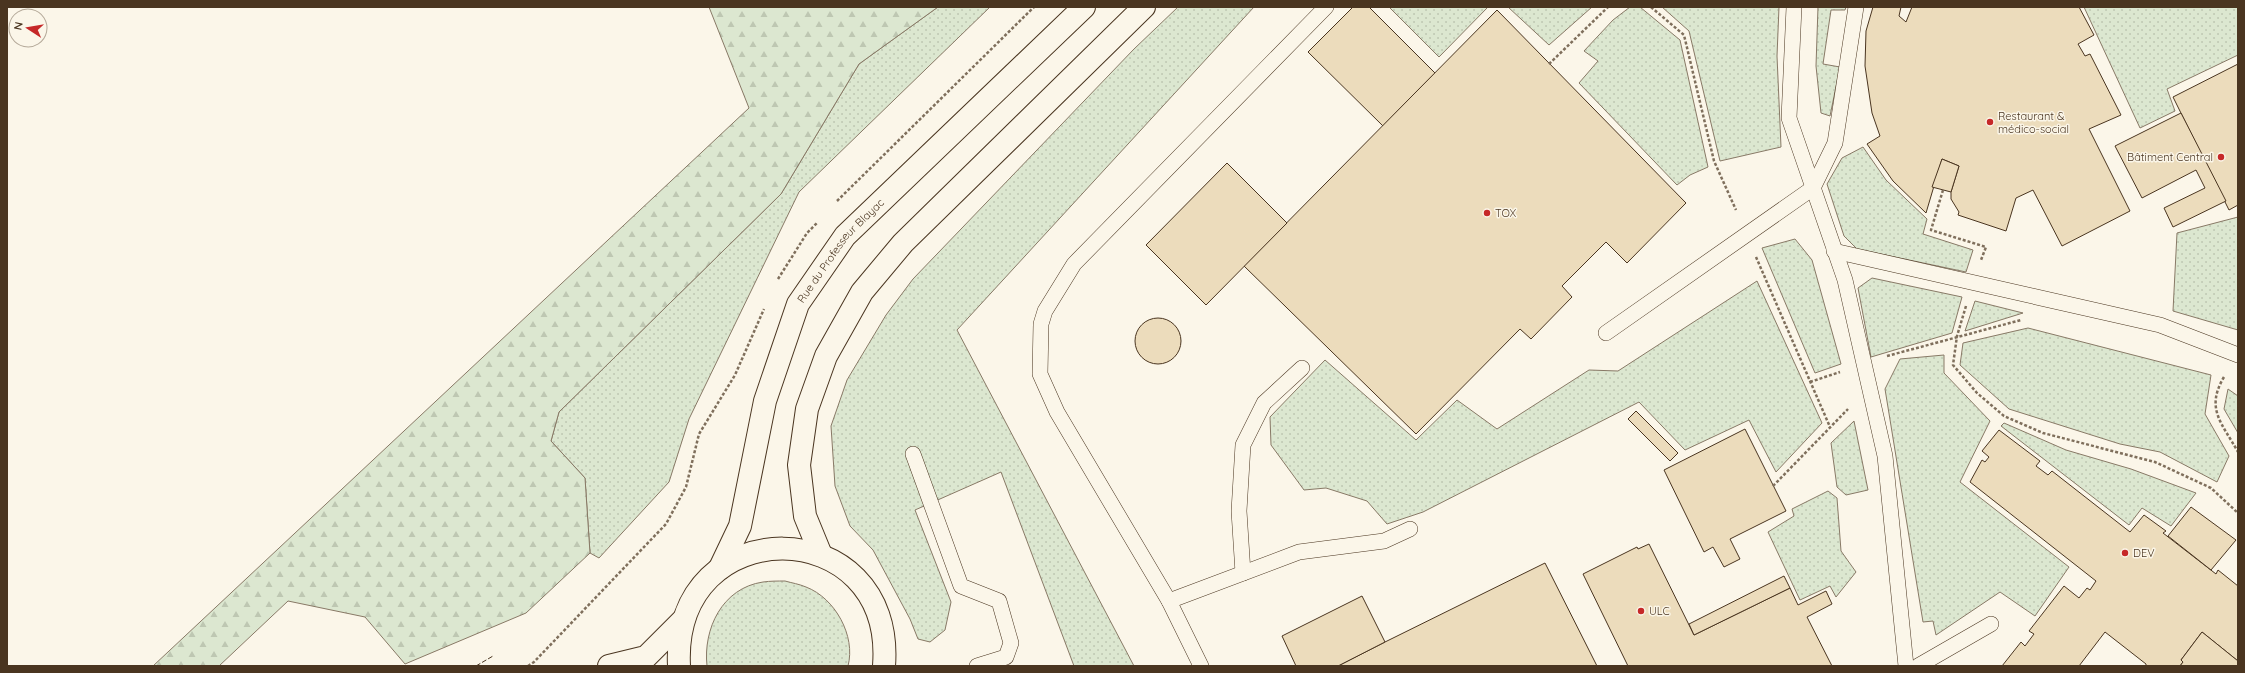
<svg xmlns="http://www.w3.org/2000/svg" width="2245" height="673" viewBox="0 0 2245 673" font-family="Quicksand,sans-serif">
<defs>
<pattern id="grass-dots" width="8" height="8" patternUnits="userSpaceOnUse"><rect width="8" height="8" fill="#dce7d0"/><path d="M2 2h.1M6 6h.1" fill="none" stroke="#bec7b2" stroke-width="1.8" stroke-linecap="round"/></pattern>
<pattern id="forest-firs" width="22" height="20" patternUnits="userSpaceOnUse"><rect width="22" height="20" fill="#dce7d0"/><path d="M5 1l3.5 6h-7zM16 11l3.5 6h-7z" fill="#bec7b2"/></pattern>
</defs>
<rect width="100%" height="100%" fill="#fbf6e9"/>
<!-- grass -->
<g fill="url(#grass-dots)" stroke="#887966">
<path d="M938,7h52l-191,185 -110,227 -20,63 -70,76 -9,-5 -5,-75 -34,-37 8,-29 222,-218 78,-130z"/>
<path d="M1178,7h76l-297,323 177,336h-60l-73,-194 -86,38 36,92 -6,28 -15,12 -12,-3 -8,-20 -37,-69 -23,-24 -15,-40 -4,-60 16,-46 39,-65 27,-36 221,-230z"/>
<path d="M1389,7h99l-49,50z"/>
<path d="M1508,7h84l-43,38z"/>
<path d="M1630,7h10l40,33 28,127 -18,8 -13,10 -98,-102 19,-22 -14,-10 29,-31z"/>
<path d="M1662,7h117l-2,49 4,91 -61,14 -31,-130z"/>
<path d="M1818,7h28l-1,3h-14l-8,54 17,3 -10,49 -9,-3 -5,-47z"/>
<path d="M2084,7h154v48l-71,34 8,22 -35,17z"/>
<path d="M1863,147l23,33 41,39 -4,15 50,16 -7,22 -109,-23 -13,-13 -17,-52 15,-26z"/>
<path d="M2238,217v113l-65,-19 4,-78z"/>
<path d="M1795,239l17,21 29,104 -26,9 -53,-125z"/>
<path d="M1872,278l90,19 -10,36 -81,24 -13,-69z"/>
<path d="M1757,281l65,142 -46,49 -27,-52 -64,30 -46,-48 -216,110 -36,12 -20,-23 -41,-13 -22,2 -33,-45 -1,-28 55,-57 91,80 41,-40 40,29 92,-59 29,1z"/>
<path d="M1975,301l48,12 -58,18z"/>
<path d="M2028,328l183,47 -6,39 24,42 -12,26 -57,-30 -40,-8 -111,-35 -49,-44 3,-22z"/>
<path d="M1944,355v18l46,48 -30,61 109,85 -34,49 -35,-24 -64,43 -3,-14 -10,1 -38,-233 15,-30z"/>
<path d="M2228,389l10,7v37l-14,-24z"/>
<path d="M1854,421l14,69 -22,5 -9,-8 -6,-44z"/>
<path d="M2004,423l62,27 65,19 65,24 -25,33 -29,-18 -13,17 -128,-99z"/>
<path d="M1828,491l9,7 4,53 15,21 -20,25 -6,-11 -30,14 -32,-68 26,-16 -2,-7z"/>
<path d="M785,581c7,2 14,3 21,6 29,11 50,49 42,79h-141c-4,-37 15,-78 56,-84 7,-1 15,-1 22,-1z"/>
</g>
<!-- forest -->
<path fill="url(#forest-firs)" stroke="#887966" d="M709,7h229l-79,57 -78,130 -222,218 -8,29 34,37 5,75 -64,60 -121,51 -40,-47 -77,-16 -69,65h-66l596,-558z"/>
<!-- building -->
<g fill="#ecdcbc" stroke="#4a3520">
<path d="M1353,7h16l66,66 -52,53 -75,-74z"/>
<path d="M1873,7h28l-2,9 7,6 6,-15h167l15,28 -16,9 7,12 5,-2 31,61 -32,14 41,82 -68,35 -29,-56 -17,8 -10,33 -48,-16 1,-3 -8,-13v-7l8,-26 -17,-7 -16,54 -33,-32 -26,-37 13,-8 -8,-23 -7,-47 1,-35z"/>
<path d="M1497,10l189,193 -59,60 -21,-21 -44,44 10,11 -41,42 -11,-10 -104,105 -172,-168z"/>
<path d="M2238,64v141l-9,5 -56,-113z"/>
<path d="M2181,113l45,88 -53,26 -9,-19 41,-20 -9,-18 -54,28 -27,-52z"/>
<path d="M1942,159l17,7 -8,26 -19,-5z"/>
<path d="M1227,163l60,60 -81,82 -60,-60z"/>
<circle cx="1158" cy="341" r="23"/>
<path d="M1636,411l42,42 -8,8 -42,-42z"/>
<path d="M1745,429l41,82 -56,28 10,20 -16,8 -11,-20 -9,5 -40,-82z"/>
<path d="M1999,430l41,31 -4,5 12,9 4,-4 78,61 14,-17 22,16 -3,2 53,41 2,-4 20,16v75l-36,-29 -21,28 2,2 -3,4h-34v-2l-41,-32 -26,34h-77l19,-24 4,4 9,-12 -5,-3 35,-45 15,12 8,-10 3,2 6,-9 -126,-99 12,-22 3,2 4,-5 -7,-6z"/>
<path d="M2191,507l45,33 -25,30 -43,-34z"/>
<path d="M1649,544l45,91 96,-47 8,17 28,-14 6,13 -25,13 25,49h-204l-45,-92 54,-27 1,2z"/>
<path d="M1545,563l52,103h-259l47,-24z"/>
<path d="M1784,576l6,12 -96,47 -5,-11z"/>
<path d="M1362,596l23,46 -47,24h-42l-14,-30z"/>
<path d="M2202,632l36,29v5h-58l3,-4 -2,-2z"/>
</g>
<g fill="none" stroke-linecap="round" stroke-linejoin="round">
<!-- service casing -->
<g stroke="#4a3520" stroke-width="16">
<g id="service">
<path d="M1794,7l-5,111 56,162 40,176 21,210"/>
<path d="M1834,251l326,74 78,30"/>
<path d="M1606,333l207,-145 22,-45 21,-136"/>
<path d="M913,454l48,132 38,15 12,42 -5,14 -29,9"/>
<path d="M1243,573l-4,-62 4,-66 21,-42 38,-35"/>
<path d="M1169,601l130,-49 85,-11 26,-12"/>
<path d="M1201,666l-32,-65 -112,-189 -17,-38 1,-50 4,-13 29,-47 252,-257"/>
<path d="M1918,666l73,-42"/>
</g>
</g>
<!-- secondary casing -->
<g stroke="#4a3520" stroke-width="24">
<path id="secondary" d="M609,666l37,-9 37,-37"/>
</g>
<!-- primary casing -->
<g stroke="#4a3520" stroke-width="24">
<g id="primary">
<path d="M821,555l-16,-39 -6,-51 8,-56 19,-53 36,-64 41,-49 241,-236"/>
<path id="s1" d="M720,568l20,-42 25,-125 33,-97 47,-68 239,-229"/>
<path d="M679,666c-8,-158 217,-155 205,0"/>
</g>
</g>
<!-- path -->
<g stroke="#7f6f5c" stroke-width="2.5" stroke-dasharray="3 2" stroke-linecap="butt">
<path d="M1651,7l33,28 30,126 22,49"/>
<path d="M1549,64l59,-57"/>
<path d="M1943,190l-12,40 55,17 -5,13"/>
<path d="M837,201l197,-194"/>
<path d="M1756,257l74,170"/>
<path d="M778,279l29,-46 10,-10"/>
<path d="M1966,306l-9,30 -4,29 24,28 27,23 39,17 112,29 56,26 27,25"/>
<path d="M1887,356l134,-36"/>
<path d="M2224,377c-19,32 -2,46 14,75"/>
<path d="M1810,382l30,-10"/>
<path d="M1773,486l75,-77"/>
<path d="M528,666l6,-4 132,-138 20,-37 13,-53 36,-59 29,-66"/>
</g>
<!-- service -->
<use href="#service" stroke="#fbf6e9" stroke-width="15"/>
<!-- secondary -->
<use href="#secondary" stroke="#fbf6e9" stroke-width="22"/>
<!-- primary -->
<use href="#primary" stroke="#fbf6e9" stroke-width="22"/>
<!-- fence -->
<path stroke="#4a3520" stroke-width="1" stroke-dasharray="5 2" stroke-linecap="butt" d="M476,666l17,-10"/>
</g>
<!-- markers -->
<g fill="#c62828" stroke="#fbf6e9" stroke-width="1.5">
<circle cx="1990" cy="122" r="4"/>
<circle cx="2221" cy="157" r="4"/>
<circle cx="1487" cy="213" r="4"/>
<circle cx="2125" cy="553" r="4"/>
<circle cx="1641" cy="611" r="4"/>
</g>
<g text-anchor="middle" stroke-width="3" stroke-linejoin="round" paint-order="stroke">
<!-- poi labels -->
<g font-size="11" fill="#4a3520" stroke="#fbf6e9" text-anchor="start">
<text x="1998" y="120">Restaurant &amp;<tspan x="1998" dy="13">médico-social</tspan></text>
<text x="2213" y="161" text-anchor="end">Bâtiment Central</text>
<text x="1495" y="217">TOX</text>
<text x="2133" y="557">DEV</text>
<text x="1649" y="615">ULC</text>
</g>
<!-- street labels -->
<g font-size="11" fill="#4a3520" stroke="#fbf6e9">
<text dy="4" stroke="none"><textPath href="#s1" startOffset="345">Rue du Professeur Blayac</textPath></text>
</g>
</g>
<!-- border -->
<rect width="2245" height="673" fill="none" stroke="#4a3520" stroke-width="16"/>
<!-- north arrow -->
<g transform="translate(28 28) rotate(282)"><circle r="19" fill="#fbf6e9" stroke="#b4a999"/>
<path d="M0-3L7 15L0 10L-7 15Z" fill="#c62828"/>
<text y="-6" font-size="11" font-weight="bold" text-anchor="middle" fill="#4a3520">N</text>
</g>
</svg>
